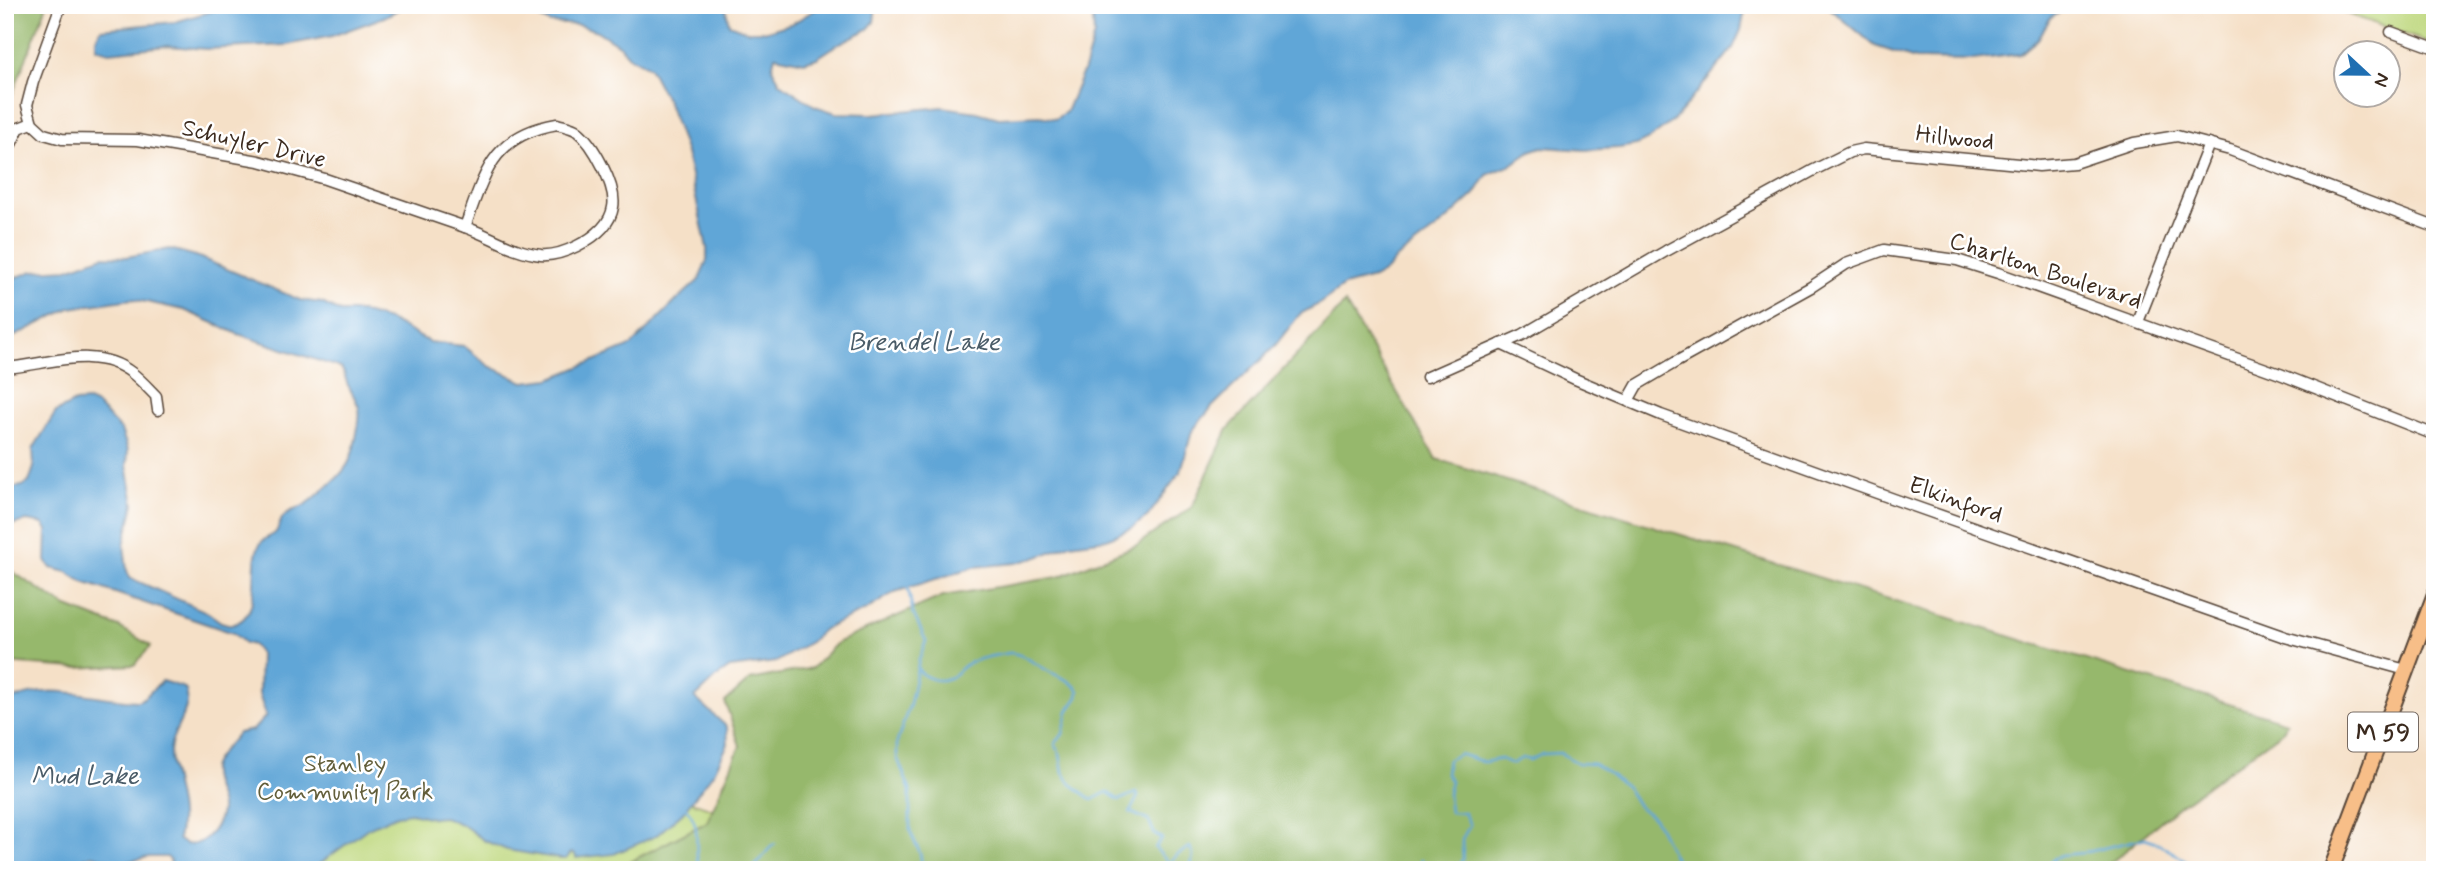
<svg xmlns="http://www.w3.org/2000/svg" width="2440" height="875" viewBox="0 0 2440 875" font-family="Mynerve,sans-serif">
<rect width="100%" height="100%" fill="#fff"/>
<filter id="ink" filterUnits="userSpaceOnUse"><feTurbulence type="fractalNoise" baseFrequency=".0143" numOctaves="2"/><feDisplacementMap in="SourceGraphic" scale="14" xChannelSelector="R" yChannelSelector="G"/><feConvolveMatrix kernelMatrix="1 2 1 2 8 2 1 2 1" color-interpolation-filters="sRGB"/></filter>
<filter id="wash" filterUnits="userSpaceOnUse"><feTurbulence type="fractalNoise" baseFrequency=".00686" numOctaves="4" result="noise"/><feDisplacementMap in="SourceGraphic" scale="28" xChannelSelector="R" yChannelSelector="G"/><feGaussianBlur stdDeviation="1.57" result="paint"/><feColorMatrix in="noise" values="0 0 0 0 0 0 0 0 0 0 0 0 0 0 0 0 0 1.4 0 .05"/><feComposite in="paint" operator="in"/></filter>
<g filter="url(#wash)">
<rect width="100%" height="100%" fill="#f5e0c7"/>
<!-- green -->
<g fill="#bdd77c" stroke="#7c804d" stroke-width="2">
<path d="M2323,5h112v40z"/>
<path d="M289,658l594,212h-671z"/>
</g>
<!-- forest -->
<g fill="#96b86c" stroke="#687145" stroke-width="2">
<path d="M5,5h42l-42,108z"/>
<path d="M1345,303l91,156 851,263 -4,9 -104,75 -77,64h-455l-4,-12 -13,12h-1016l93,-48 33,-76 -15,-44 25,-22 62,-12 26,-26 105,-46 115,-19 77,-31 57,-39 36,-78z"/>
<path d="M5,567l60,39 54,21 32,19 -17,19 -59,3 -70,-5z"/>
</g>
<!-- water -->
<g fill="#61a6d7" stroke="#4e687a" stroke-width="2">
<path d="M232,5h175l-23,12 -52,19 -45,9 -81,4 -39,-3 -58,6 -13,-4v-10l5,-9 74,-7z"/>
<path d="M467,5h255l4,5 3,14 18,7h20l26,-8 30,-18h53l-2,17 -6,7 -28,14 -23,15 -13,4 -29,-6 -3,12 8,14 6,5 29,19 21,7 36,1 71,-7 34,5 22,6 41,-2 15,3 11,-7 19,-45 9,-32 -2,-30h654l-5,25 -8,18 -58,71 -24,19 -15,7 -17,3 -34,2 -43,-3 -12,4 -19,14 -24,10 -12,19 -35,32 -44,33 -9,11 -14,8 -29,8 -25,18 -19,10 -27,34 -61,59 -20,24 -11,40 -33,45 -16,12 -25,11 -37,5 -32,13 -22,6 -42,4 -79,25 -29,18 -42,19 -14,13 -34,20 -46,6 -12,8 -23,22 32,29 1,17 -14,28 -31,40 -27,24 -42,18 -38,4 -1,-4 -4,-1 -5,6h-5l-54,-9 -22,-9 -22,-16 -19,-8 -12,1 -21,-5 -14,2 -29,13 -57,42h-139l-2,-10 -3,-3h-18l-28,6 -29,-8 -8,3 -9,12h-70v-129l6,-10 -6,-13 1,-16c46,-22 84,-3 132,-1l6,-3 18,-17 23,7c10,19 -15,43 -15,63 0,30 16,55 8,88 18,18 44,-12 43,-32 -1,-12 -11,-25 -9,-38 2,-12 19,-26 26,-36l15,-3 13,-14 -7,-22 1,-40 -7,-9 -8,-2 -12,-10 -150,-51 -16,-10 -16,-4 -5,-7 1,-31 -4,-6 -16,-3 -22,5v-37l17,-3 7,-4 5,-15 -1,-18 23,-37 19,-10 13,-1 9,4 24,25 7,20 -1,15 7,39 -10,41 3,26 3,7 77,34 14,10 10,3c35,-8 16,-60 29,-81 4,-7 12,-7 16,-12 4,-5 3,-11 7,-15 6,-7 16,-8 23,-13 7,-4 11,-9 17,-14 26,-20 30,-31 35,-63 4,-20 0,-22 -9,-40 -4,-6 -3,-13 -8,-19l-103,-34 -54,-24 -52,-11 -62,9 -65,33v-62h7l21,-8 35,-2 35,-13 23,1 44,-8 26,7 104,44 22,3 18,9h21l30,9 38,21 35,4 25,20 35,16 26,-3 81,-33 47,-47 21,-19 8,-20v-12l-21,-95 -18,-50 -19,-36 -19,-10 -10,-11 -23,-15 -18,-6 -29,-2 -29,-14h-37z"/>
<path d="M1826,5h245l-20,12 -13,22 -18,15 -47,6 -58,-1 -40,-13z"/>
</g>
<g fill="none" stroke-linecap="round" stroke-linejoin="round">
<!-- stream -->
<g stroke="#61a6d7" stroke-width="2.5">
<path d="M908,588l5,25 13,28 -7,19 -9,44 -13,38v15l13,33v41l10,22 3,17"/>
<path d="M917,668c6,10 23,16 34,9 6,-3 9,-10 16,-13 11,-6 29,-9 42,-11 12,-1 28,12 39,18 11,6 24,9 31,20l-1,6 -10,14 -5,23 -8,10 5,10 3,18 8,12 21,16 15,-8 12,8 17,-7 2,3 -8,16 19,9 6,14 7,3 -7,10 14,15 8,-8 13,-8 3,8 -2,11 3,4"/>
<path d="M685,807c20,21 6,40 15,63"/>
<path d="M750,870c14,-9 14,-20 25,-26"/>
<path d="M1417,870l4,-10 9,8 13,2"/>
<path d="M1454,870l9,-11 -1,-20 8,-14 -6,-12 -14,-1 -2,-18 3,-13 -5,-7 2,-14 11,-6 25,8 17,-3 11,5 10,-6 8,2 12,-6 18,-1 18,10 16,1 13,8 19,15 12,19 17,13 25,51"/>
<path d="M2042,870l13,-12 6,-3 22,-2 62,-15 9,3 48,29"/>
</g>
</g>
</g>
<g filter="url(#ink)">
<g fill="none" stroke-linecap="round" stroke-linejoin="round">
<!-- minor casing -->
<g stroke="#574537" stroke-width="13">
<g id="minor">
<path d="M61,5l-28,77 -6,23 5,18 12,11 18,5 76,1 121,21 66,18 140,48"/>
<path d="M2391,32l44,16"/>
<path d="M557,124c6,2 15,3 20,7 16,12 40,56 36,76 -3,19 -20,31 -36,39 -10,5 -23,10 -36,9 -28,-3 -50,-19 -76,-28 20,-55 28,-92 92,-103z"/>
<path d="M5,156l14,-28 13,-5"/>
<path d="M2138,322l71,-178"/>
<path d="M1501,344l74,35 86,36 241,87 383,135 121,33"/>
<path d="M5,368c42,-3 91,-24 127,5 9,7 16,15 24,23l2,14"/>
<path d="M1427,377l95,-42 144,-84 148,-81 36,-18 14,-3 175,17 35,-3 60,-20 43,-7 53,14 205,77"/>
<path d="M1628,401l9,-16 39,-23 135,-75 35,-23 38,-14 73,10 41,13 282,101 155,61"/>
</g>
</g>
<!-- highway casing -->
<g stroke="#574537" stroke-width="18">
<path id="highway" d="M2331,870l104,-276"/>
</g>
<!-- minor -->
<use href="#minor" stroke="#fff" stroke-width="10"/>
<!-- highway -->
<use href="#highway" stroke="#f7be88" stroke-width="14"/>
</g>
</g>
<g text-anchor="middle" stroke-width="5" stroke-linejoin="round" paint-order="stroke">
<!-- shield labels -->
<rect fill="#fff" stroke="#766a62" stroke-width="2" x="2348" y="712.5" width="70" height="39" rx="5"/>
<g font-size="23" font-weight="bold" fill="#3b2a1e">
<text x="2383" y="740">M 59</text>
</g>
<!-- street labels -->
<g font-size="24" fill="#3b2a1e" stroke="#fff">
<text transform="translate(1955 137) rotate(6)" y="8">Hillwood</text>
<text transform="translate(254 143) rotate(13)" y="8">Schuyler Drive</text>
<text transform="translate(2046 270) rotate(18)" y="8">Charlton Boulevard</text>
<text transform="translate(1956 499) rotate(19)" y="8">Elkinford</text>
</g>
<!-- park labels -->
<g font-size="24" fill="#625e3a" stroke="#fff">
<text x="345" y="771">Stanley<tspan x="345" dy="28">Community Park</tspan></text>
</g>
<!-- water labels -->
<g font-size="26" font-style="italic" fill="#4a5c68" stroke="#fff">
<text x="924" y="350">Brendel Lake</text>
<text x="85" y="784">Mud Lake</text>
</g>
</g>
<!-- margin -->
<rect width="2440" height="875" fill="none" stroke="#fff" stroke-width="28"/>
<!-- north arrow -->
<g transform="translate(2367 74) rotate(112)"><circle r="33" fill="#ffffff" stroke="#b1aaa5" stroke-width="2"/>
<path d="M0-5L12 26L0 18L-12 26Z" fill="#1f6fb2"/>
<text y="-10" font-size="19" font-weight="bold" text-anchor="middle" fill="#3b2a1e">N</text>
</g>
</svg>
